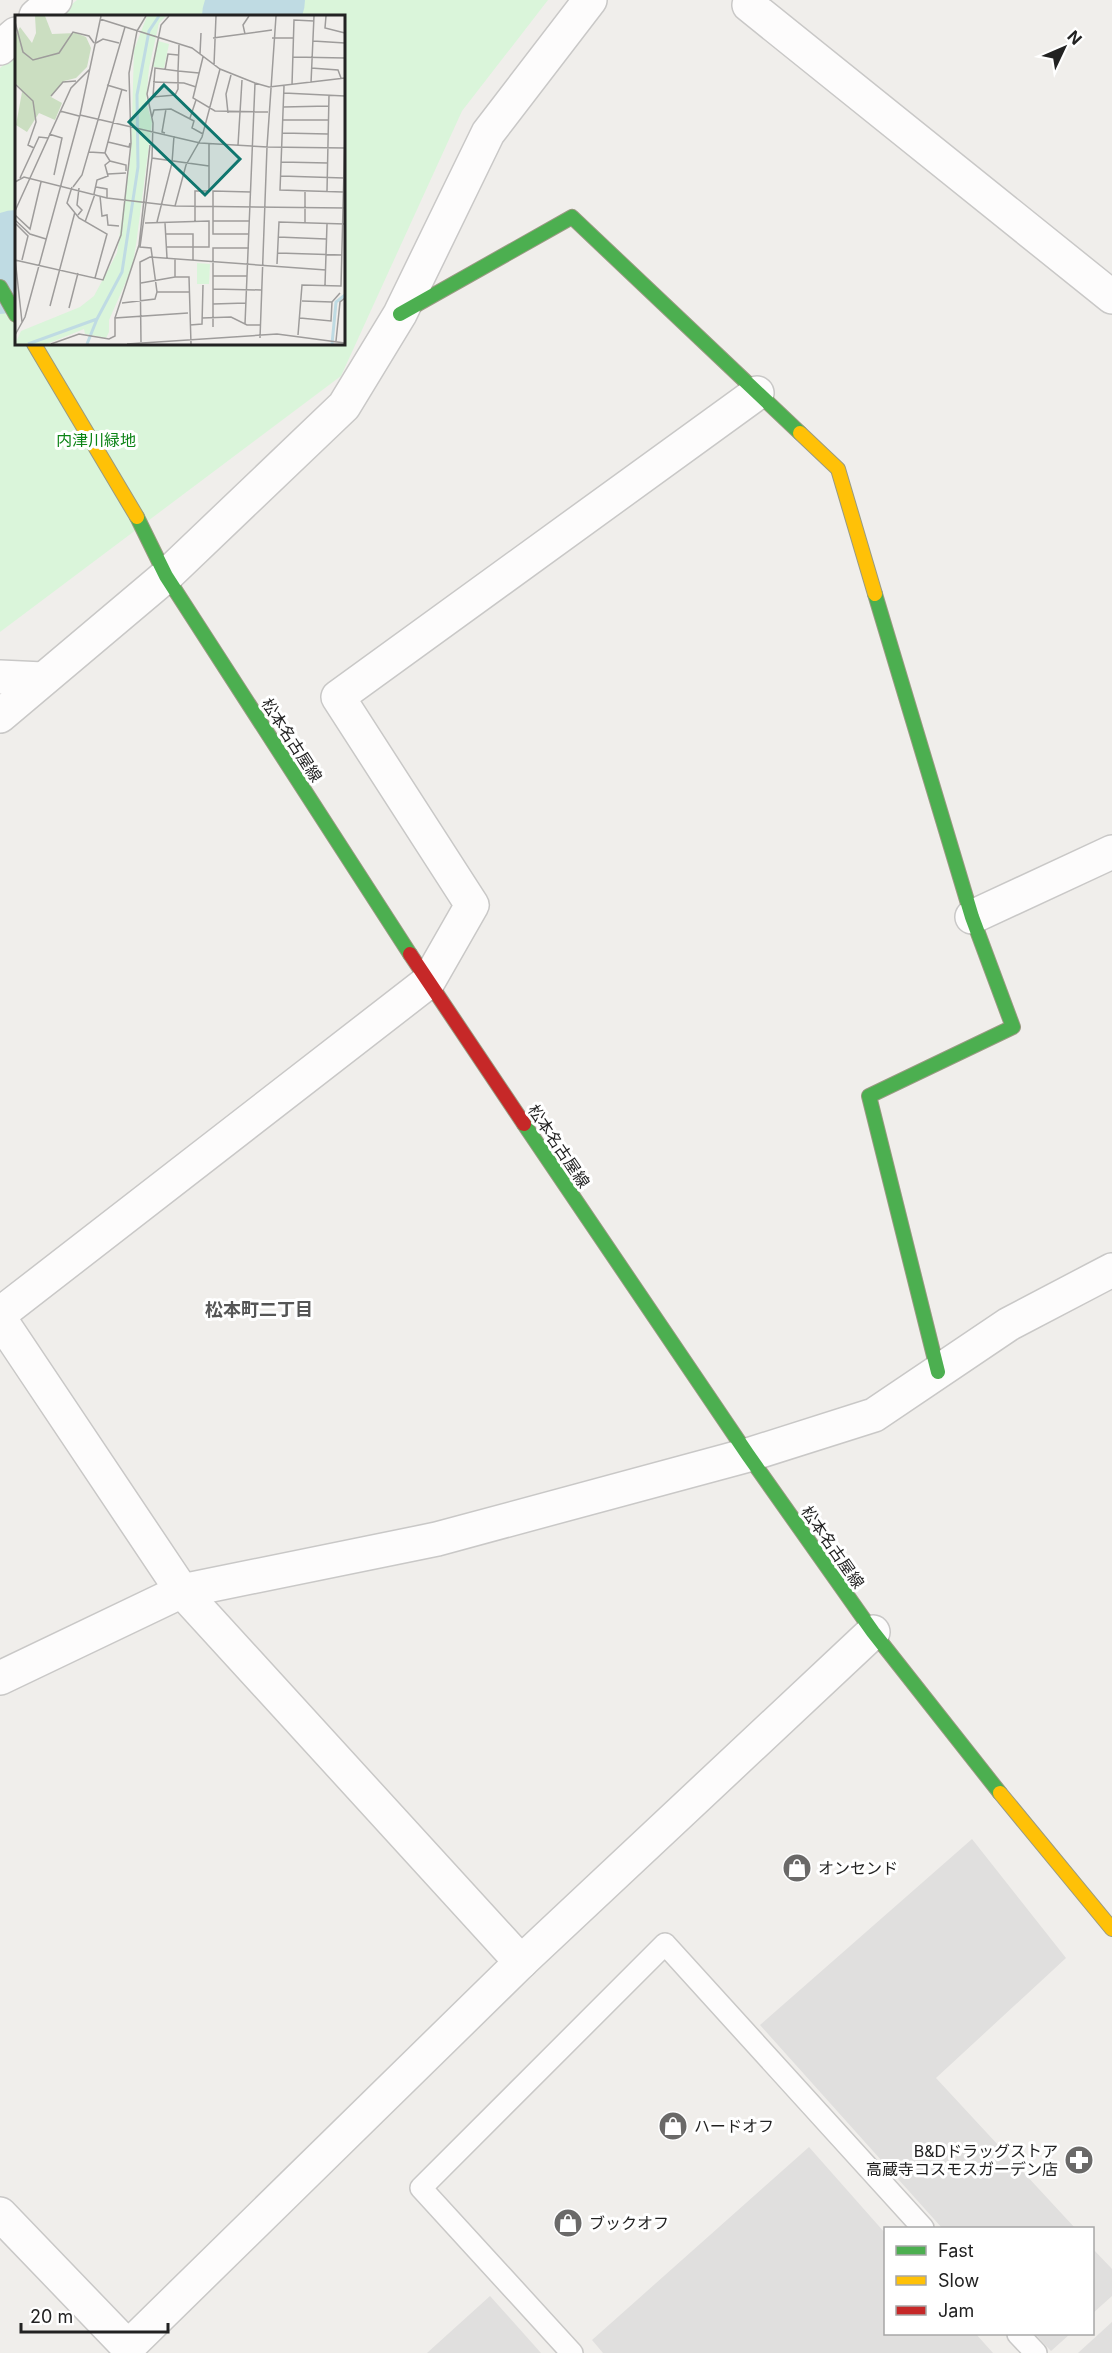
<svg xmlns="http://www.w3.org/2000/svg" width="1112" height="2353" viewBox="0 0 1112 2353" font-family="Inter,'Noto Sans JP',sans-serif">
<rect width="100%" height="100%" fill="#f0eeeb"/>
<!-- park -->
<path fill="#daf5da" d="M77,0h471l-86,111 -121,265 -341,256v-564l16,-15v291h328v-328h-286z"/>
<!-- parking -->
<g fill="#e0dfde">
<path d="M972,1839l94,119 -130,120 139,150h-133l-182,-203z"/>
<path d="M809,2147l76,86 1,101h90l17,19h-390l-11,-13z"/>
<path d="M1092,2248l20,21v27l-19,17z"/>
<path d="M490,2296l51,57h-114z"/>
<path d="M1112,2322v31h-34z"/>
<path d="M1035,2334h35l-19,17z"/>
</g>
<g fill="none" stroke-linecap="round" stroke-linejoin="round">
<!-- river -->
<g stroke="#bfdbe3" stroke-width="88">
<path d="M246,16l15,-16"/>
<path d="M0,270l16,-16"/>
</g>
<!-- lane casing -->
<g stroke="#c9c8c7" stroke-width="24">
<g id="lane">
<path d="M1018,2334l18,19"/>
<path d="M572,2353l-151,-165 244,-244 258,284"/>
</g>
</g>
<!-- street casing -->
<g stroke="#c9c8c7" stroke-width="36">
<g id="street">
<path d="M753,0l-4,5 363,292"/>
<path d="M36,16l19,-16"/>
<path d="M0,48l16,-14"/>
<path d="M0,677l43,2"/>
<path d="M0,716l166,-140 178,-170 56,-92 88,-181 102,-133"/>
<path d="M972,917l140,-65"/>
<path d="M0,1314l428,-332 44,-77 -134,-208 419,-304"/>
<path d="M0,1319l182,272 339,371"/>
<path d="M0,1678l182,-87 255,-52 311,-84 126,-40 135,-91 103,-54"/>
<path d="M0,2214l128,133 393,-385 352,-330"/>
</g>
</g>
<!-- fast casing -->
<g stroke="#999a82" stroke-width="16">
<g id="fast">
<path d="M0,287l16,28"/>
<path d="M400,314l172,-97 228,216"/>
<path d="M137,517l29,59 244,378"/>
<path d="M875,594l97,323 41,110 -144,69 69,276"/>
<path d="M524,1124l224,331 125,177 127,161"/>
</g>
</g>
<!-- slow casing -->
<g stroke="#999a82" stroke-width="16">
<g id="slow">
<path d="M34,344l103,173"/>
<path d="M800,433l38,36 37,125"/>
<path d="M1000,1793l112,136"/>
</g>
</g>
<!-- jam casing -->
<g stroke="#999a82" stroke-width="16">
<path id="jam" d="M410,954l114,170"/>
</g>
<!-- lane -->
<use href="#lane" stroke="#fdfcfc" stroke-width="21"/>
<!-- street -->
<use href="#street" stroke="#fdfcfc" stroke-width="33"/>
<!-- fast -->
<use href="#fast" stroke="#4caf50" stroke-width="14"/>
<!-- slow -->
<use href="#slow" stroke="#ffc107" stroke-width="14"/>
<!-- jam -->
<use href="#jam" stroke="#c62828" stroke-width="14"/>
</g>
<!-- icons -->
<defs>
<g id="shop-disc" transform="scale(1.5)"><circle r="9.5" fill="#6a6968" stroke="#fff"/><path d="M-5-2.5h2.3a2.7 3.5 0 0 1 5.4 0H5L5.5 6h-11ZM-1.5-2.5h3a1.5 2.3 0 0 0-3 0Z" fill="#fff"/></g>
<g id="pharmacy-disc" transform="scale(1.5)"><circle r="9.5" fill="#6a6968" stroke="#fff"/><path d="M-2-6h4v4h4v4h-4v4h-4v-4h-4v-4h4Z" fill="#fff"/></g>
</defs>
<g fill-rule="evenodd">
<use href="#shop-disc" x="797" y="1868"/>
<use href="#shop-disc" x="673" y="2126"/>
<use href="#pharmacy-disc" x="1079" y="2160"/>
<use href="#shop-disc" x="568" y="2223"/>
</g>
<g text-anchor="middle" stroke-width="6" stroke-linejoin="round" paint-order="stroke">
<!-- park labels -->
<g font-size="16" fill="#0c8416" stroke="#fff">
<text x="96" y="446">内津川緑地</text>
</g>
<!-- street labels -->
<g font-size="16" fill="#222" stroke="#fff">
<text transform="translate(292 740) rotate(57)" y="6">松本名古屋線</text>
<text transform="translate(559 1146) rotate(56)" y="6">松本名古屋線</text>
<text transform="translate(833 1547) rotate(55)" y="6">松本名古屋線</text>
</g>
<!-- poi labels -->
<g font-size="16" fill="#222" stroke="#fff" text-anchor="start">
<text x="818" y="1874">オンセンド</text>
<text x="694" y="2132">ハードオフ</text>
<text x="1058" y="2157" text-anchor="end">B&amp;Dドラッグストア<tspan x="1058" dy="18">高蔵寺コスモスガーデン店</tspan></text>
<text x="589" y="2229">ブックオフ</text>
</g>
<!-- neighbourhood labels -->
<g font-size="18" font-weight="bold" fill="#555" stroke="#fff">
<text x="259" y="1316">松本町二丁目</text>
</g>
</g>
<!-- overview -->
<g transform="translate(15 15)">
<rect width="330" height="330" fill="#f0eeeb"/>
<path d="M20,1h10l7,18 24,-1 10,4 5,11 -4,19 -11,11 -12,3 -13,16 11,6 -7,17 -16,-7 -12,19 -11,-7 6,-33 -7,-10v-45l5,-10 12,16 4,-10z" fill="#cbdec1"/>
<path d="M132,1h19l-7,7 -10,45 -3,34 6,20 -16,123 -4,23 -23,52v12l-3,6 -21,-4 -1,-5 -37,15h-32l6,-13 59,-24 14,-11 23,-43 14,-100 3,-103zM143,26l11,3 -5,24 -11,-1zM182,248l13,1 -1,20h-12z" fill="#daf5da"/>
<path fill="none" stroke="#bfdbe3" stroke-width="3" d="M13,329l69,-25 25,-47 16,-105 -1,-72 12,-64 10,-15M72,329l10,-25M317,329l4,-42 9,-7"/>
<path fill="none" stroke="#9e9c9b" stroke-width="1.5" d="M154,1l-8,9 -14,69 6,29 -1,35 57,8M261,1l-9,131 78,1M311,1l-1,12 20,5M85,4l92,29 28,21 35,14 14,4 76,-9M0,7l8,30 10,8 26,-7 14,-21 16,4 5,7M230,19l-2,-9 6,-9M198,23l59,-8M257,23h22M298,26l32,2M81,28l7,-4 16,4M164,30l-1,26v18l-3,6 -22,2 2,-29 23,3 21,2M185,39l1,-21M188,42l-10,41 22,13 53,1M278,42l52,1M199,50l2,-49M296,53l27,2 3,8M150,55l3,-16 10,1M138,67l31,1 12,4M296,68l3,-67M0,69l18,17 3,21 -8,23 6,3M92,70l20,6M277,70l2,-65 20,1M269,71l-4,104 63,2M269,78l61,3M36,81l12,-14 13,-1M268,92l46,-1M45,96l19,5M213,98l-2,-19 5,-19M65,100l120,28 67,4 -7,191M137,102l2,-7 17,-1 23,12 -2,7 11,6M175,103l6,-18M268,105h45M150,118l-3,-1 4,-23M267,118l46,1M34,119l13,4 -8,37M93,127l21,5 1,-4M223,130l4,-65M74,137l16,1 5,8 16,4v6M90,138l17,-64M266,147l47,1M93,159l18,-1M266,161l63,2M5,163l19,-41 9,1M0,167l9,-5 83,21 68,8 170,2M57,172l-5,16 12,15 28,16 -12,44M58,172l9,-12 43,-148M81,172l11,2v9M312,176l2,-96M79,179l3,-14 11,-4 -3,-11 5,-4M85,181l2,20 5,-1 1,10 11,1M160,191l11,-41 16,-28 18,-68M0,196l56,-123 19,-19M0,200l15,14 11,-47M63,200l4,-5 -5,-5 2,-17M0,205l15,14 16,5M180,206v-30h14v-47M198,206h37M70,207l10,-28M142,207l15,-59 2,-27M0,208l13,13 -6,24M130,208l64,-2v26h-42M150,208l2,35M290,208v-32M151,219h27v27M234,219h-36v-43l38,1M263,222l48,2M263,238l64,2M0,243l7,64M160,244v18h14l2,67M0,245l88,20 18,-45 10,-92 -2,-70 8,-42 9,-15M262,249l2,-42 66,2M198,261h34M126,268l34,-6M310,270l2,-61M198,274l48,1M142,277h32M287,286l30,1M107,288l33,-4 2,-7 -6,-44 -11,-1 12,-89M198,289l33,-1M35,291l25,-94M54,293l9,-35M100,303l24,-73 11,-100M187,303l29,-1 16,8h13M285,303l31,3 1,-19 8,-9M230,309l10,-241M175,310l12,-1 1,-39M198,312v-79h36M0,320l10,-18 55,-202 21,-99M283,320l4,-50 39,1 4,-156M321,326l4,-39 5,-4M126,327l-1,-80 10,-5 176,13M36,329l28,-10 30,5 6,-3v-18l73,-5M112,329l150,-10 68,9"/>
<path fill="#0f766e" fill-opacity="0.15" stroke="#0f766e" stroke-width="3" d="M149,70l76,74 -35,36 -76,-73z"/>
<rect width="330" height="330" fill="none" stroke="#222" stroke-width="3"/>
</g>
<!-- legend -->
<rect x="884" y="2227" width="210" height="108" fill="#ffffff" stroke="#a7a7a7" stroke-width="1.5"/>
<rect x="896" y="2246" width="30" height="9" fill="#4caf50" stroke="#a7a7a7" stroke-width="1.5"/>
<text x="938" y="2257" font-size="18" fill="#222222">Fast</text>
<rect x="896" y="2276" width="30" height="9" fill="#ffc107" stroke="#a7a7a7" stroke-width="1.5"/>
<text x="938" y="2287" font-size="18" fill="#222222">Slow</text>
<rect x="896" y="2306" width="30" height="9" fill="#c62828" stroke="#a7a7a7" stroke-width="1.5"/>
<text x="938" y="2317" font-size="18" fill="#222222">Jam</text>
<!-- north arrow -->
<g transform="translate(1064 48) rotate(46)" stroke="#ffffff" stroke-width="4.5" paint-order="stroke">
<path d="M0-4.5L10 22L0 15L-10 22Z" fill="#222222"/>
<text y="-9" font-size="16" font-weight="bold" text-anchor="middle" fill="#222222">N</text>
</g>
<!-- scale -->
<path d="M21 2323v9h147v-9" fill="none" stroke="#222222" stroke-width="3"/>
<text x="30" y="2323" font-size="18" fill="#222222" stroke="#ffffff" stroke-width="4.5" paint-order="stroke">20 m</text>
</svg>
